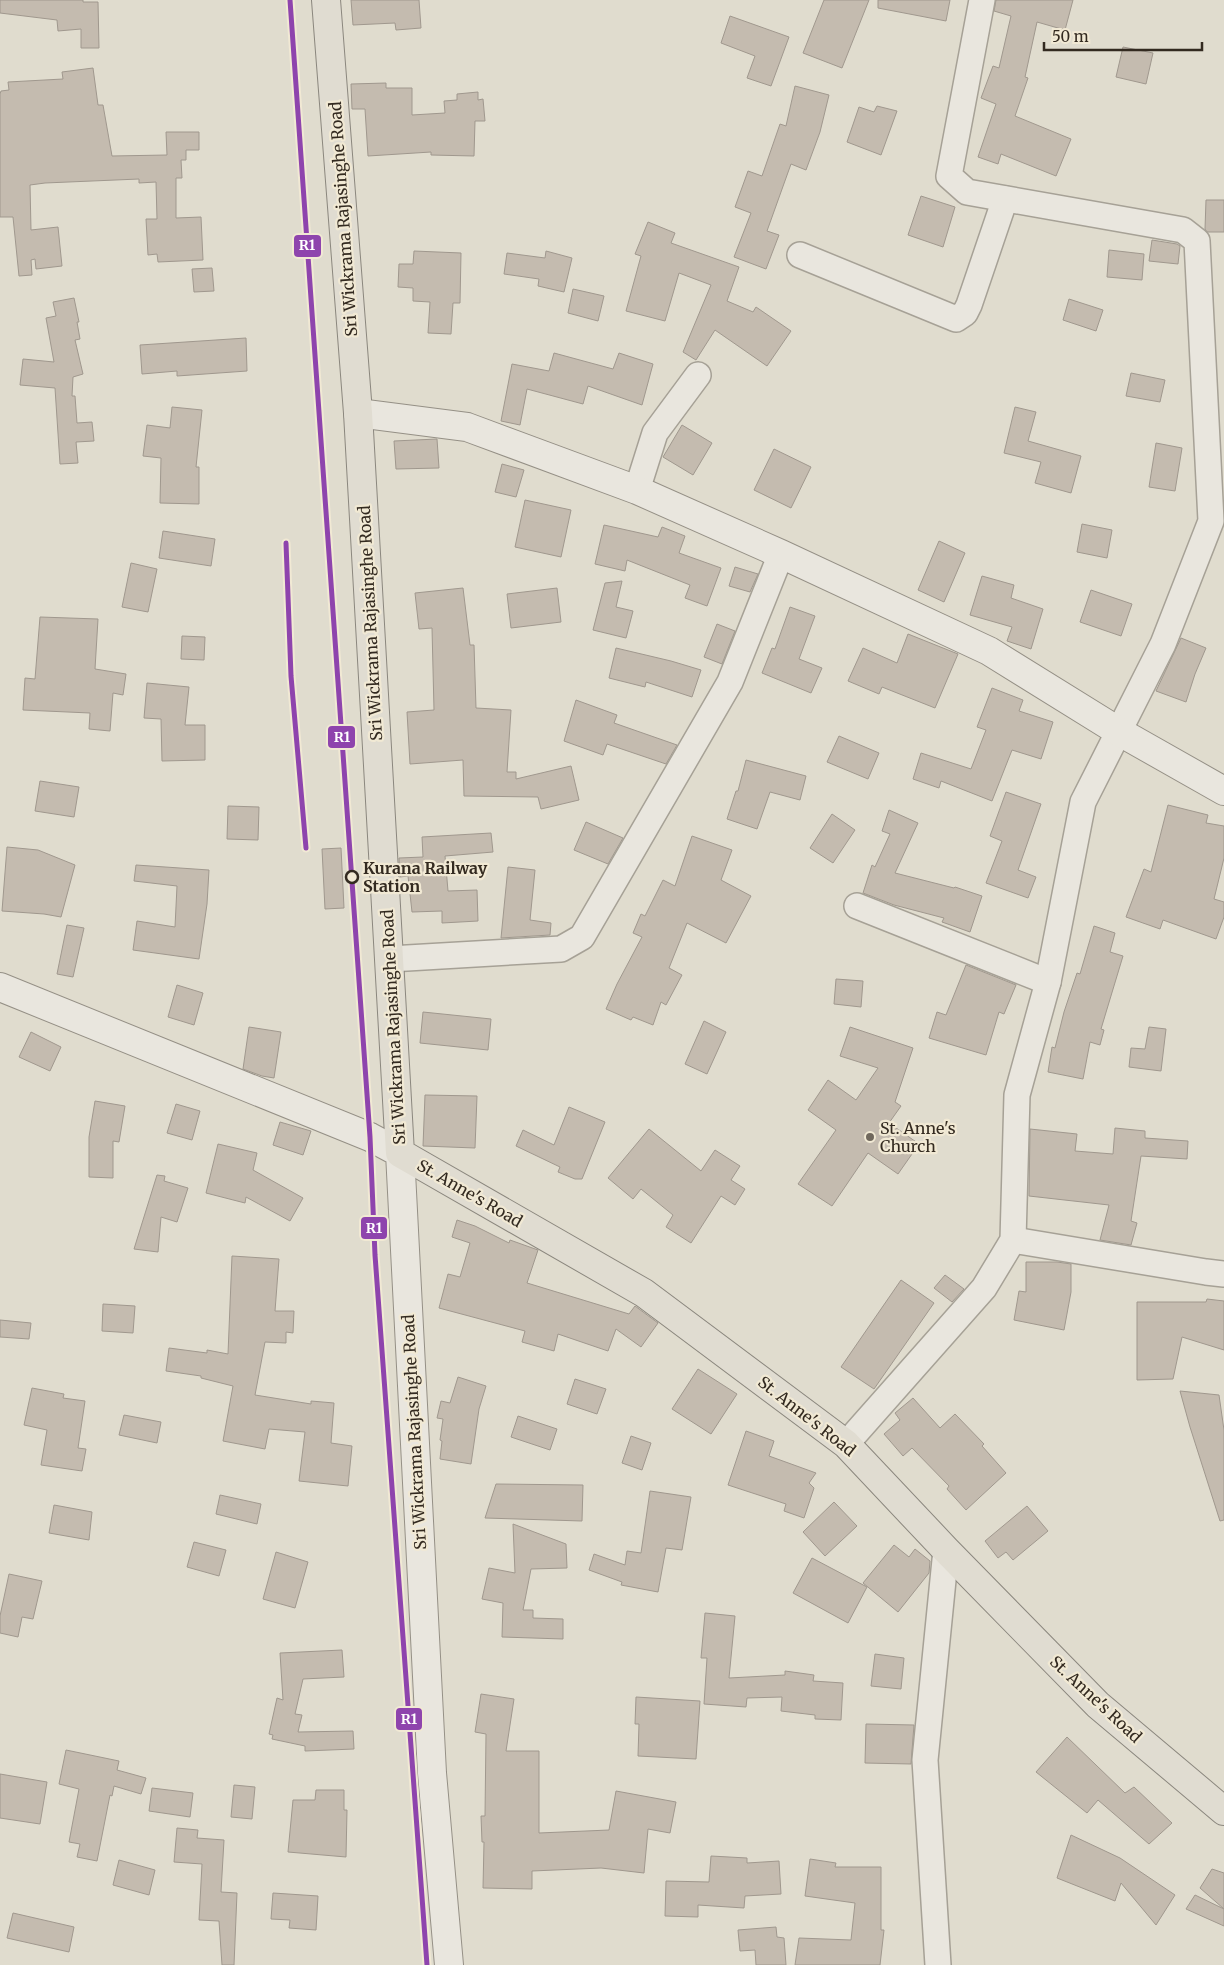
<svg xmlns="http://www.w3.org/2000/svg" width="1224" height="1965" viewBox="0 0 1224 1965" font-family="Merriweather,serif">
<rect width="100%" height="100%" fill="#e0dcce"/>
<!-- building -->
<g fill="#c4bbaf" stroke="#a0988e">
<path d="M0,0h83v2h15l1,46h-18v-19l-23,2 -1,-11 -57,-7z"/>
<path d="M351,0h68l2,28 -25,2 -1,-7 -42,2z"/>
<path d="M824,0h45l-27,68 -39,-15z"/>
<path d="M878,0h72l-4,21 -68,-13z"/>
<path d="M996,0h77l-8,30 -28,-8 -12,55 3,1 -13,38 56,23 -15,37 -55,-22 -3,10 -20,-7 18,-53 -15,-6 12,-32 6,2 12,-52 -17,-5z"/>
<path d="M730,16l59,21 -18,49 -24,-8 8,-22 -34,-13z"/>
<path d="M1123,47l30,6 -7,31 -30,-7z"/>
<path d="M93,68l5,37h5l9,51 55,-1 -1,-23h33v18h-13v10h-5l1,18h-6v40l25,-1 2,43 -45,2 -1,-8 -9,1 -2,-36h11l-1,-37 -17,1v-4l-94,4 -15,2 1,45 27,-3 4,39 -26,3 -1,-10 -4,1 1,15 -13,1 -6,-59h-13v-123l1,-3 8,-1 -1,-8 55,-3 -1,-7z"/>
<path d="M386,83v5h26v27l33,-2 -1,-12 13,-1v-6l21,-2v8l5,-1 2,22h-10l-1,35 -43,-1v-3l-63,4 -3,-47h-13l-1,-25z"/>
<path d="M795,86l34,9 -9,37 -14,38 -15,-6 -24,67 12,4 -13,34 -32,-12 17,-44 -16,-6 13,-36 14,5 18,-52 6,2z"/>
<path d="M877,106l20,5 -16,44 -34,-13 12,-35 15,5z"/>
<path d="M921,196l34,11 -12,40 -35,-12z"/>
<path d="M1206,200h18v32h-17l-2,-3z"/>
<path d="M648,222l27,11 -4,10 68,24 -12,34 26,11 3,-5 35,24 -24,35 -52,-36 -19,30 -13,-8 28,-67 -32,-12 -14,48 -39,-10 15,-55 -6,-2z"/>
<path d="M1152,240l25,4 3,2 -2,18 -29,-3z"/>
<path d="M1109,250l35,4 -2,26 -35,-3z"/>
<path d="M414,251l47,2 -1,50h-7l-2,31 -23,-1 2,-31 -17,-1v-13l-15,-1 1,-23h14z"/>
<path d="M546,251l26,7 -8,34 -26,-6 1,-7 -35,-5 3,-21 38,5z"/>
<path d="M212,268l2,23 -20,1 -2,-23z"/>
<path d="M573,289l31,7 -6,25 -30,-8z"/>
<path d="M74,298l5,24h-2l3,17 -5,1 8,34 -10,3 -1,19h3l2,27 15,-1 2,19 -18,1 2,21 -18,1 -5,-76 -35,-3 3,-26 31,3 -8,-44 10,-2 -3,-14z"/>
<path d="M1069,299l34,11 -7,21 -33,-11z"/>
<path d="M246,338l1,33 -70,5v-5l-35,3 -2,-29z"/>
<path d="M554,353l59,16 6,-16 34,11 -11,41 -54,-19 -5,18 -56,-15 -7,36 -19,-4 11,-57 37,7z"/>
<path d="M1131,373l34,7 -5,22 -34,-6z"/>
<path d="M172,407l30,3 -6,57h3v37l-39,-1 1,-45 -18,-2 4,-31 23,3z"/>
<path d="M1015,407l21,5 -8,29 53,15 -10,37 -36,-10 6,-21 -37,-9z"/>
<path d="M682,425l30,18 -19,32 -30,-18z"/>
<path d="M437,439l2,29 -43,1 -2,-28z"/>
<path d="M1156,443l26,5 -7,43 -26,-4z"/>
<path d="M774,449l37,18 -20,41 -37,-18z"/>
<path d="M502,464l22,6 -8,27 -21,-5z"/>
<path d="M525,500l46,10 -10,47 -46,-10z"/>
<path d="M1082,524l30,6 -5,28 -30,-6z"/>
<path d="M604,525l54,12 4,-10 23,9 -6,17 42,15 -14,38 -22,-8 5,-13 -63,-25 -2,11 -30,-7z"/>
<path d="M163,531l52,8 -4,27 -52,-8z"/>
<path d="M939,541l26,12 -21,49 -26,-12z"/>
<path d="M131,563l26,6 -9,43 -26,-5z"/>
<path d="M735,567l23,7 -8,18 -21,-6z"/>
<path d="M982,576l32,9 -3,13 32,11 -12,40 -24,-8 5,-14 -42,-12z"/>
<path d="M622,581l-6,26 17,4 -7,27 -33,-8 12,-47z"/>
<path d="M463,588l7,57h4l2,63 35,2 -4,62h9v7l55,-13 8,34 -38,9 -3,-12 -74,-1 -1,-36 -53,4 -3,-52 27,-2 -2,-82 -13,1 -4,-36z"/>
<path d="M557,588l4,34 -50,6 -4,-34z"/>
<path d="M1091,590l41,14 -11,32 -41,-14z"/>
<path d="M790,607l25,9 -16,43 23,9 -11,25 -49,-20 10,-25 3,1z"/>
<path d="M40,617l58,2 -3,50 31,5 -3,21 -10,-2 -3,38 -21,-2 1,-16 -67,-3 2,-32 10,1z"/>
<path d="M717,624l18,7 -13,33 -18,-7z"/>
<path d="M908,634l50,20 -23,54 -53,-21 -3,7 -31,-13 15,-33 34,15z"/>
<path d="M182,636l23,1 -1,23 -23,-1z"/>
<path d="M1181,638l25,10 -11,26 -9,28 -30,-11z"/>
<path d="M616,648l55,13 30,9 -9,27 -46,-15 -1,5 -36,-9z"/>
<path d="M147,683l42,4 -4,38h20v35l-43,1 -1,-42 -17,-1z"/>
<path d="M992,688l31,12 -4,11 34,11 -12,37 -29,-9 -20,51 -51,-20 -2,7 -26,-9 8,-26 50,16 15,-39 -9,-3z"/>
<path d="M576,700l41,15 -3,8 63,22 -11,19 -59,-20 -4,11 -39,-14z"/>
<path d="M839,736l40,17 -11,26 -41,-17z"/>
<path d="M746,760l60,16 -6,24 -30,-8 -13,37 -30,-10 9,-28h2z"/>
<path d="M40,781l39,6 -5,30 -39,-6z"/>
<path d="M1006,792l35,12 -23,66 18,7 -8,21 -42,-15 16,-42 -12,-5z"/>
<path d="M1168,805l40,10 -2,8 18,3v32l-10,41 10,3v15l-8,22 -53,-19 -3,9 -34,-12 18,-48 7,3z"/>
<path d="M228,806l31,1 -1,33 -31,-1z"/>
<path d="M889,810l29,13 -23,50 59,15 1,-1 27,9 -12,36 -28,-10 2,-4 -50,-13 -31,-12 9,-28 3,2 15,-33 -8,-3z"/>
<path d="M832,814l23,16 -22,33 -23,-15z"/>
<path d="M586,822l37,16 -15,26 -34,-14z"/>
<path d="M491,833l2,19 -48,4 3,35 29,-1 1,31 -36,2v-12l-30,1 -4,-36 -8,1 -1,-19 24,-1 -1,-20z"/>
<path d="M692,836l40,14 -11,30 30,16 -25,47 -39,-20 -18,45 13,7 -16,30 -5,-3 -8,23 -20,-8 -2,3 -25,-11 11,-25 25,-47 -9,-4 8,-19 4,2 18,-36 12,6z"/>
<path d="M7,847l31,3 37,15 -14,52 -17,-3 -42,-3z"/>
<path d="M341,848l3,60 -19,1 -3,-60z"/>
<path d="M136,865l73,5 -2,34 -8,55 -66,-9 4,-29 38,6 2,-41 -43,-5z"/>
<path d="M508,867l27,3 -5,50 21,3 -1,12 -49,3z"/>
<path d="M67,925l17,3 -11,49 -16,-3z"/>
<path d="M1094,926l21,7 -5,19 13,4 -22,73 3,1 -4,15 -10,-3 -7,37 -35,-7 4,-25 3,1 9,-36 13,-39 3,1z"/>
<path d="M966,965l50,20 -12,29 -5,-2 -13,43 -57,-17 8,-26 9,3z"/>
<path d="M836,979l27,2 -2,26 -27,-3z"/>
<path d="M177,985l26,8 -9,32 -26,-8z"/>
<path d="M423,1012l68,7 -3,31 -68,-7z"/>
<path d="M704,1021l22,11 -19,42 -22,-10z"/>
<path d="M249,1027l32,5 -7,46 -12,-2 -19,-7z"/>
<path d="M850,1027l63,21 -18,54 6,4 -12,17 30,21 -21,30 -30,-21 -36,53 -34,-22 38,-54 -28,-20 20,-30 28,20 22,-32 -38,-12z"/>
<path d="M1149,1027l17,2 -5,42 -32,-4 2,-19 14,1z"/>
<path d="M31,1032l30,15 -11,24 -31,-14z"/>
<path d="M425,1095l52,1 -2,52 -52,-2z"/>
<path d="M95,1101l30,5 -6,36 -6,-1v37l-24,-1v-40z"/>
<path d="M176,1104l24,7 -8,29 -25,-7z"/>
<path d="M569,1107l36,15 -23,57h-7l-17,-7 2,-5 -44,-21 7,-16 31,15z"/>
<path d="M280,1122l31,9 -8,24 -30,-10z"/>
<path d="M1115,1128l30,3v7l43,3 -1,18 -46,-3 -10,65 6,2 -6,22 -31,-5 9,-35 -80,-9 1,-67 47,5 -2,17 38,3z"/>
<path d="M649,1129l52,42 14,-21 25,16 -9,14 14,9 -10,16 -14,-9 -30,47 -25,-16 7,-12 -32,-26 -8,10 -25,-21z"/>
<path d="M218,1144l39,9 -4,17 50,28 -13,23 -44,-24 -1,6 -39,-10z"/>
<path d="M157,1175l8,1 -1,5 24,7 -11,34 -16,-5 -3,35 -24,-3z"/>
<path d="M457,1220l18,6 34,17 1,-3 28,10 -11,33 102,31 6,-8 23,17 -17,24 -25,-18 -8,22 -50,-17 -4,17 -32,-9 3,-11 -86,-23 9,-34 12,3 10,-34 -18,-6z"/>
<path d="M232,1256l47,3 -4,52h19l-1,22 -7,-1v11l-21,-1 -10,53 56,9v-3l23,2 -3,40 21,3 -4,40 -49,-5 6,-49 -36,-3 -4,20 -42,-8 10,-55 -32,-8v-2l-35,-5 3,-23 38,5v-3l21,4z"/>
<path d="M1026,1262h31l14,2v28l-7,38 -50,-10 5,-29 7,1z"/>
<path d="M945,1275l19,14 -12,13 -18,-14z"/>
<path d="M901,1280l33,23 -60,86 -33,-22z"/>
<path d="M1207,1299l17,2v49l-42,-13 -9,42 -36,1v-78h69z"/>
<path d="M103,1304l32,2 -2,27 -31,-2z"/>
<path d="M0,1320l31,3 -2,16 -29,-2z"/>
<path d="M698,1369l39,25 -26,40 -39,-25z"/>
<path d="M458,1377l28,9 -7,23 -8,55 -31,-5 2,-18 -2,-1 3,-21 -6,-1 4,-17 9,2z"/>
<path d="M575,1379l31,10 -9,25 -30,-10z"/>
<path d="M32,1388l32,6 -1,4 22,3 -7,47 8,1 -4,22 -41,-6 6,-35 -23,-5z"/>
<path d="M1180,1391l39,4 5,35v90l-4,1 -30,-94z"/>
<path d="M913,1398l27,30 15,-14 29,30 -2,2 24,27 -40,37 -19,-21 2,-3 -37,-38 -9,8 -19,-22 16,-14 -5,-7z"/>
<path d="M124,1415l37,7 -4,21 -38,-8z"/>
<path d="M518,1416l39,13 -7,21 -39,-13z"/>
<path d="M746,1431l28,10 -5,15 47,17 -7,10 5,5 -10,30 -20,-7 2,-7 -58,-19z"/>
<path d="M631,1436l20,7 -9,27 -20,-7z"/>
<path d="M496,1484l87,1 -1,36 -97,-3z"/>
<path d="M650,1491l41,6 -9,53 -16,-2 -8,44 -37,-7 1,-3 -33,-12 5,-16 31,11 2,-14 14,2z"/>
<path d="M220,1495l41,9 -4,20 -41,-10z"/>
<path d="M834,1502l23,24 -32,30 -22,-24z"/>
<path d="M54,1505l38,7 -3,28 -40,-7z"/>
<path d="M1027,1506l21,25 -35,29 -7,-8 -8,6 -13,-17z"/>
<path d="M513,1524l53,20 1,24 -36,1 -8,41h10v8l30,1v20l-61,-2 1,-34 -21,-4 7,-31 26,5z"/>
<path d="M194,1542l32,8 -7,26 -32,-9z"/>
<path d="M894,1545l15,12 6,-8 15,12 -1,12 -31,39 -35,-29z"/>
<path d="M276,1552l32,10 -13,46 -32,-9z"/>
<path d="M812,1558l55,29 -19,36 -55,-30z"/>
<path d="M9,1574l33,7 -9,38 -11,-2 -4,20 -18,-4v-17z"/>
<path d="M705,1613l30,3 -6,62 56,-3v-4l29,4 -1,6 30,2 -2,37 -26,-1v-4l-34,-4 1,-14 -35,1 -1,9 -42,-3 3,-46h-6z"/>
<path d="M342,1650l2,27 -41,2 -8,35 7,1 -4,17 55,-1 1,18 -49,2v-5l-33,-7 1,-4 -4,-1 8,-36 6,2 -3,-47z"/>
<path d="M875,1654l29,4 -3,31 -30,-3z"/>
<path d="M481,1694l33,5 -8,52h33v82l70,-3 7,-39 60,11 -6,31 -22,-4 -4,44 -43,-5 -69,3v18l-49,-1 1,-46h-2l-1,-26h4l1,-82 -11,-2z"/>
<path d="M636,1697l64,4 -4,58 -58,-3 1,-32h-4z"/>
<path d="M866,1724l48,1 -3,39 -46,-1z"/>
<path d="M1067,1737l58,56 9,-6 38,36 -23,21 -51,-44 -11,13 -51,-41z"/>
<path d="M66,1750l53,11 -2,9 29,8 -5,16 -27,-8 -2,10 -2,-1 -13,66 -20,-4 3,-13 -11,-2 10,-53 -20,-5z"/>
<path d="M0,1774l47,8 -7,42 -40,-6z"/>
<path d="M234,1785l21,2 -3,32 -21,-2z"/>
<path d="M152,1788l41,5 -3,24 -41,-6z"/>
<path d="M316,1790h28v20h3l-1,47 -58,-5 5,-52h22z"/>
<path d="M177,1828l21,2 -1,8 27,2 -3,52 16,1 -3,72h-12l-3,-44 -20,-1 3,-56 -28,-2z"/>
<path d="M1071,1835l49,23 55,37 -19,30 -35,-42 -6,18 -58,-23z"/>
<path d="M711,1856l36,2v5l32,-2 2,33 -36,2 -1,12 -46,-3v12l-33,-1 1,-35 43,1z"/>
<path d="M810,1859l26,4 -1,4h46v63h3l-4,35h-85l4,-27 52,2 4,-37 -50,-7z"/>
<path d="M119,1860l36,10 -6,25 -36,-10z"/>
<path d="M1212,1869l12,4v36l-24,-21z"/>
<path d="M273,1893l45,3 -2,34 -27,-2 1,-8 -19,-1z"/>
<path d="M1195,1895l29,14v17l-38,-17z"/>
<path d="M13,1913l61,14 -5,25 -62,-14z"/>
<path d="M776,1927l1,10 7,1 2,27h-30l-1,-15 -15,1 -2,-21z"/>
</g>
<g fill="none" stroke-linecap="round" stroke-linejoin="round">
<!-- street casing -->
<g stroke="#a6a196" stroke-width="28">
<g id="street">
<path d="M800,255l156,64 9,-6 4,-8 36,-106"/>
<path d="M637,490l18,-57 43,-58"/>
<path d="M857,906l191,76"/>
<path d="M390,959l171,-10 21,-12 148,-255 51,-128"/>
<path d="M1013,1240l193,32 18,2"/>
<path d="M846,1444l138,-156 29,-48 4,-145 31,-113 35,-180 80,-158 48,-123 -14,-280 -14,-11 -216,-38 -18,-16 33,-176"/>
<path d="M938,1965l-13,-205 21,-210"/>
</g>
</g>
<!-- secondary casing -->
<g stroke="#959086" stroke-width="30">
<g id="secondary">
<path d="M358,413l109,14 170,63 144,64 208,97 129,80 106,60"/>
<path d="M0,987l370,150 30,16 32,620 17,192"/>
</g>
</g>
<!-- primary casing -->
<g stroke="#8b877e" stroke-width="30">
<path id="primary" d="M326,0l32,413 42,740 244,140 202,151 100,106 152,155 126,106"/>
</g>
<!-- street -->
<use href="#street" stroke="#e9e6de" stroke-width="25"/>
<!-- secondary -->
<use href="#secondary" stroke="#e9e6de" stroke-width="28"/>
<!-- primary -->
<use href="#primary" stroke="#e0dcd1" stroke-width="28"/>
<!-- rail-1 casing -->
<g stroke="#f1e9d4" stroke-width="9">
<g id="rail-1">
<path d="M290,0l80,1137 5,118 52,710"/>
<path d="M286,543l5,133 15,172"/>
</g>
</g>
<!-- rail-1 -->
<use href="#rail-1" stroke="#8e44ad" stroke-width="5"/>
</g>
<!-- markers -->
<circle fill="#f1e9d4" stroke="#332a20" stroke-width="2.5" cx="352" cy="877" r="6"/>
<circle fill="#70685d" stroke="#f1e9d4" stroke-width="2" cx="870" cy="1137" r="5"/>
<g text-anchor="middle" stroke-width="4.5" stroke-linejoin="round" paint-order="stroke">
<!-- street labels -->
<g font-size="16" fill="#332a20" stroke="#f1e9d4">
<text transform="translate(343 219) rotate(-94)" y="6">Sri Wickrama Rajasinghe Road</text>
<text transform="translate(370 623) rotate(-93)" y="6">Sri Wickrama Rajasinghe Road</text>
<text transform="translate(393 1027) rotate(-93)" y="6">Sri Wickrama Rajasinghe Road</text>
<text transform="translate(470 1193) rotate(30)" y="6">St. Anne's Road</text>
<text transform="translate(807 1416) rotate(38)" y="6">St. Anne's Road</text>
<text transform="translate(414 1432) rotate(-93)" y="6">Sri Wickrama Rajasinghe Road</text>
<text transform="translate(1096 1699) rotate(43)" y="6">St. Anne's Road</text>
</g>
<!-- stop labels -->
<g font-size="16" font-weight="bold" fill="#332a20" stroke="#f1e9d4" text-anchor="start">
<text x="363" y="874">Kurana Railway<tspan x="363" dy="18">Station</tspan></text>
</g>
<!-- poi labels -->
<g font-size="16" fill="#332a20" stroke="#f1e9d4" text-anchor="start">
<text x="880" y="1134">St. Anne's<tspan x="880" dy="18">Church</tspan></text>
</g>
</g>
<g stroke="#f1e9d4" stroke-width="2">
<rect x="293" y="234" width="29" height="24" rx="5" fill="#8e44ad"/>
<rect x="327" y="725" width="29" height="24" rx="5" fill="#8e44ad"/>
<rect x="360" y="1216" width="28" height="24" rx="5" fill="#8e44ad"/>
<rect x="395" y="1707" width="28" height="24" rx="5" fill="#8e44ad"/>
</g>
<g font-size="14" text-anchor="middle" font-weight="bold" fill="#fff">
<text x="307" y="250">R1</text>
<text x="342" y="742">R1</text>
<text x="374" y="1233">R1</text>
<text x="409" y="1724">R1</text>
</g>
<!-- scale -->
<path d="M1044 42v8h158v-8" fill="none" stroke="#332a20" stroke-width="2.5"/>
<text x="1052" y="42" font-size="15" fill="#332a20" stroke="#f1e9d4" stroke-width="4" paint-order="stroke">50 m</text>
</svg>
